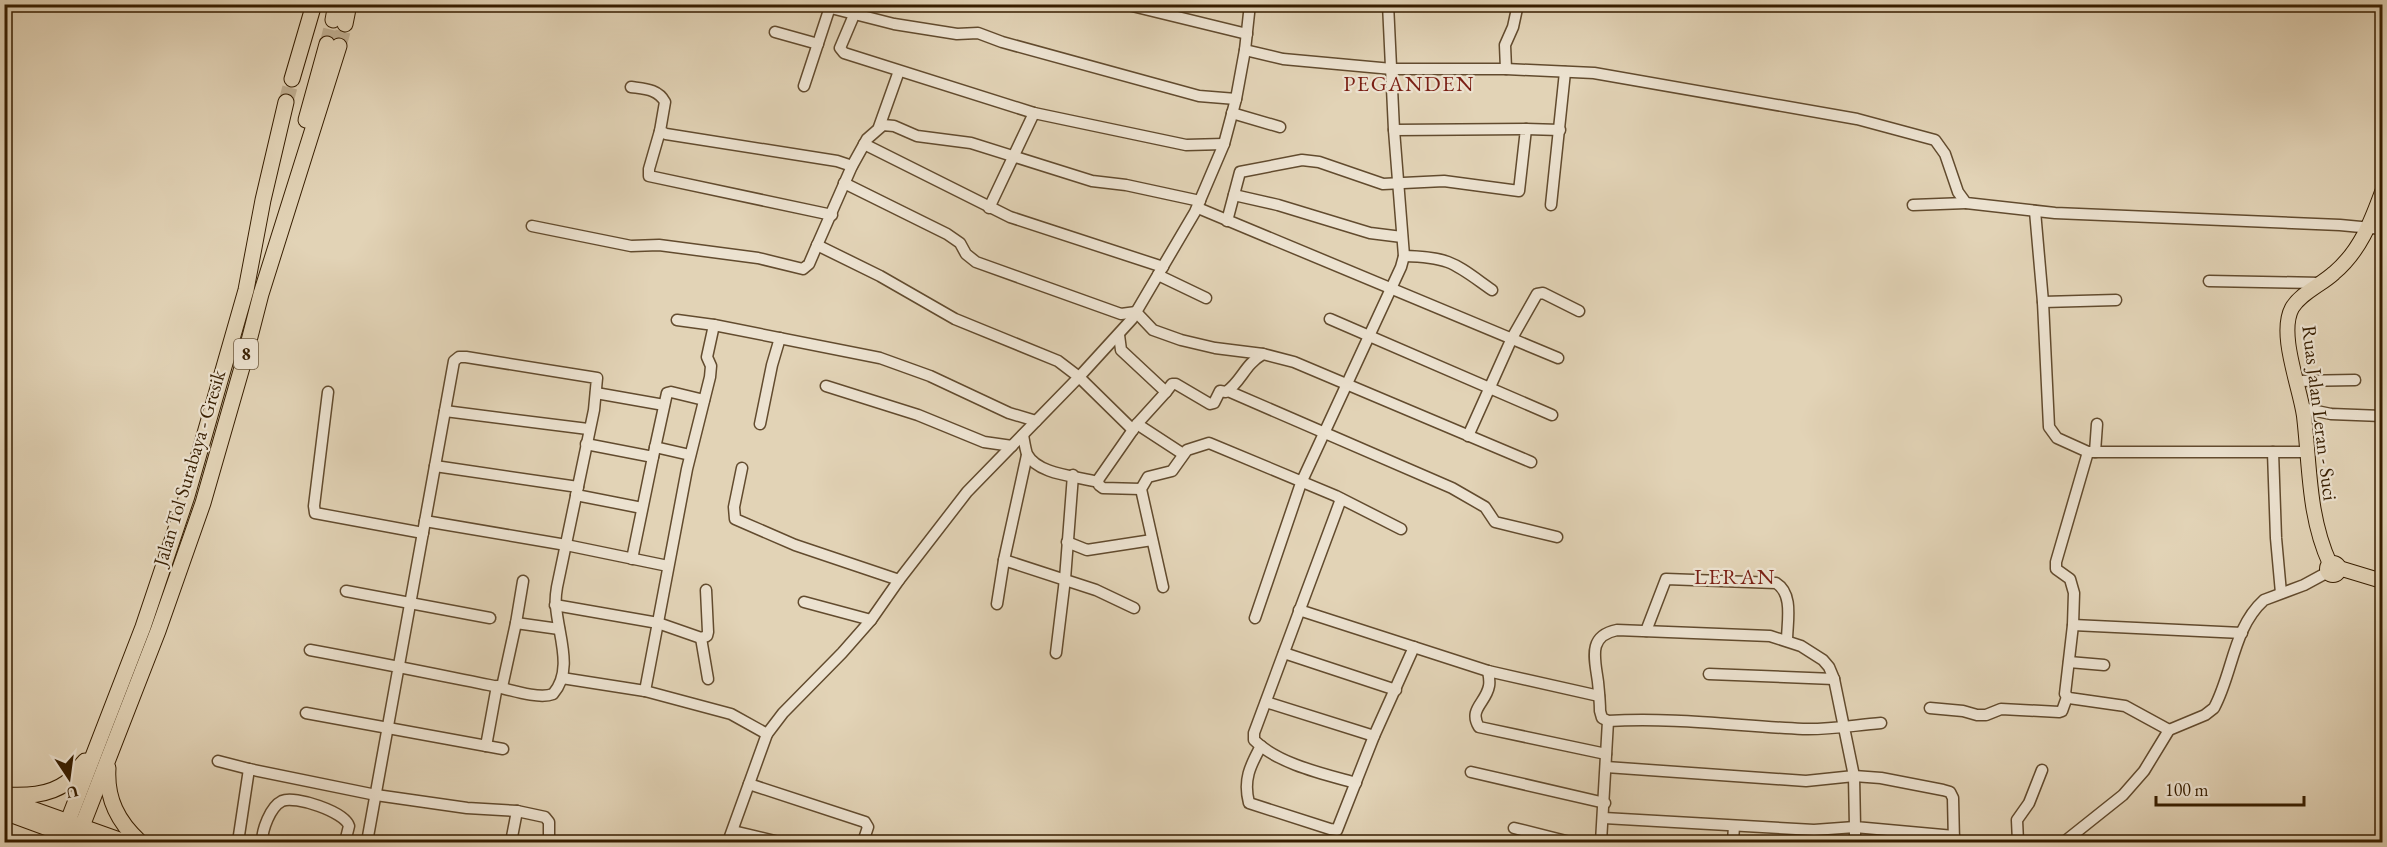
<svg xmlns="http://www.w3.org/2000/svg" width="2387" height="847" viewBox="0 0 2387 847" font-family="'EB Garamond',serif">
<rect width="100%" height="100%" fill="#e2d3b6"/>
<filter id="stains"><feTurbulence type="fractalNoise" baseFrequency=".00333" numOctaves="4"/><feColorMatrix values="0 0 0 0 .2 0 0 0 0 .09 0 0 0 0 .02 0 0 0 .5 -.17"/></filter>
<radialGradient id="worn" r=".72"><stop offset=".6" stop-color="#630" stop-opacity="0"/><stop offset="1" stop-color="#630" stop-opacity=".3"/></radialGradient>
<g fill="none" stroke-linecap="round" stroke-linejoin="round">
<!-- highway-tunnel -->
<g stroke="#c0af92" stroke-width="15" stroke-dasharray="15 8" stroke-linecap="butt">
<path d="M327,44l6,-24"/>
<path d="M339,46l6,-22"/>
<path d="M286,102l6,-23"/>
</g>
<!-- minor casing -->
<g stroke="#624b2e" stroke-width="13">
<g id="minor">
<path d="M1124,4l123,30"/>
<path d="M831,8l63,16 63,10 21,-1 24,9 197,54 37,3"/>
<path d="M854,15l-14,33 4,5 190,60 152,32 38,-1"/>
<path d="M775,32l43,12"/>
<path d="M1245,50l38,9 109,10h114l88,4 263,46 78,21 10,14 13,38 8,11 89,10 285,12 42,4"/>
<path d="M1506,69l-1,-24 8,-18 5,-23"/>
<path d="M804,86l27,-82"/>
<path d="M631,87c14,2 27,2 34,15l-5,29 6,3 171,27 15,5"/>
<path d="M1232,113l48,14"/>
<path d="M879,127l20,-56"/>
<path d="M1526,129l34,1"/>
<path d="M660,131l-11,38v7l183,39"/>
<path d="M864,144l146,73 153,50"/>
<path d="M844,183l103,51 13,9 6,11 10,8 145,52 15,-2 17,18 28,10 34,8 48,6 31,8 237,100"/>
<path d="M1234,195l44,10 92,28 32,4"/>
<path d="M1551,205l14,-133"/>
<path d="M1913,205l53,-2"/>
<path d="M989,208l45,-95"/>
<path d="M1198,208l360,150"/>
<path d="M2035,211l8,91 6,125 8,11 31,14 -32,110v7l14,10 4,14 -1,32 -8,69 4,4 56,8 44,24"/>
<path d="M1227,221l13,-49 62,-12 17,2 64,22 61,-3 75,10 7,-62 -132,1"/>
<path d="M532,226l99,20 28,-1 99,13 45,11 6,-5 6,-14 37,-84 15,-27 16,-14 11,1 23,10 54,7 121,38 34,4 74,16"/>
<path d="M817,245l63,31 75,43 103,42 21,16 54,53"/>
<path d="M1404,256c47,1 51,8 88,34"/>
<path d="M1158,275l48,23"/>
<path d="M2209,281l112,2"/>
<path d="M2043,302l73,-2"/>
<path d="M1330,319l222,96"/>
<path d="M677,320l37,5 166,33 50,18 79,37 27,8"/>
<path d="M714,325l-7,32 4,9 -1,11 -23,92 -42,222 86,23 36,20"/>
<path d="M1119,335l2,15 45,42 6,-8h4l34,20 4,-1 6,-12 6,1c16,-11 18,-27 37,-38"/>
<path d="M2297,381l58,-1"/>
<path d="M826,386l92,29 66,27 28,4"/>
<path d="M1228,391l224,97 33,19 10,15 62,15"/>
<path d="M328,392l-14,114 1,7 108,20"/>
<path d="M596,393l68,12"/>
<path d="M2302,408l29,6 51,2"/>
<path d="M445,411l143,18"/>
<path d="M760,424l12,-59 8,-27"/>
<path d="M1137,424l46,30"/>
<path d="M1023,435c1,5 2,13 4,19 11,21 50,22 71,28"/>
<path d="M1468,436l44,-98 25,-44 6,-1 36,18"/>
<path d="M586,444l67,13 14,-64 4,-1 33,8"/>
<path d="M655,447l35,8"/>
<path d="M2088,452h219"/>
<path d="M2095,452l2,-28"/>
<path d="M2273,452l3,86 5,55"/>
<path d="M435,466l143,21"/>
<path d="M742,468l-8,39 1,12 60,26 104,35"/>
<path d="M1141,489l-38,-1 -4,-3 -1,-5 39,-56 29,-32"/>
<path d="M576,495l66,13"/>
<path d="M1341,499l-87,234v7c24,24 70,34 102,43"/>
<path d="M425,521l141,24 102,21"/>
<path d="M1067,542l20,8 65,-10"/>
<path d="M632,559l21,-102"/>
<path d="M1004,560l23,-105"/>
<path d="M1163,587l-22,-98 7,-12 24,-6 15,-21 22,-7 127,53 65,33"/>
<path d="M706,590l2,42 -1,4 -6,2 7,41"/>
<path d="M346,591l144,27"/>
<path d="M804,602l67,18"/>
<path d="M997,604l7,-44 92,30 38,18"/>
<path d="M555,605l103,18 43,15"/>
<path d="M1299,610l189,61 111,25"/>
<path d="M1255,618l46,-135 100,-216 3,-11 -10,-126 -6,-126"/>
<path d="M516,623l7,-42"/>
<path d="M2073,625l169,8"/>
<path d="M1646,631l20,-52 110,4c18,11 11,39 11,58"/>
<path d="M310,650c60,11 119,23 179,35 16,3 49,15 64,9 21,-24 5,-59 3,-88 -1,-6 0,-13 1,-19l37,-177 3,-32 -131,-21h-7l-5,4 -87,481"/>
<path d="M1056,653l9,-74 8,-104"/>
<path d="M1284,653l112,37"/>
<path d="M2069,662l35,3"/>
<path d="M1488,671c1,5 2,10 1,15 -3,17 -21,23 -10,41l127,27"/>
<path d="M1709,674l125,5"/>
<path d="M562,678l83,13"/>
<path d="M502,687l14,-64 43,6"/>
<path d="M1266,702l108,34"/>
<path d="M1930,708l33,3 14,4h9l15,-6 58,3 3,-1 5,-14"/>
<path d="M306,713l197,36"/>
<path d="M1881,723c-26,2 -52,7 -78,6 -65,-3 -130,-12 -195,-8l-6,-3 -2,-7c0,-9 -1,-19 -2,-29 -3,-23 -11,-46 19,-52l153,6 31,10 22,14 6,7 5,12 20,97 1,51 99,9"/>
<path d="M486,746l11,-60"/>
<path d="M1261,746c-11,20 -18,34 -12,57l81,26 7,1 37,-94 40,-89"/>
<path d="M218,761l31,8 127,26 91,13 50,3 28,6 4,5v20"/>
<path d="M1606,767l200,14 48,-5 27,2 62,12 7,2 3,6 1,44"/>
<path d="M1471,772l134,31"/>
<path d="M749,784l116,38 3,5 -5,15"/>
<path d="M1604,818l210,12 41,-3v15"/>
<path d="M1514,828l56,14"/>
<path d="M733,831l46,11"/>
<path d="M238,842l11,-73"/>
<path d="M262,842c0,-12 8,-35 20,-41 13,-6 63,11 67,25l-4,16"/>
<path d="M511,842l6,-31"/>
<path d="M728,842l39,-108 16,-21 59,-60 29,-33 28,-40 68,-88 112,-115 53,-58 63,-107 29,-68 12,-45 9,-49 5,-46"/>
<path d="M1601,842l7,-121"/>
<path d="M1733,842l1,-16"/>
<path d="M2018,842l-1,-22 12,-17 13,-33"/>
<path d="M2064,842l59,-47 21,-24 25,-41 36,-15 9,-7c19,-35 19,-80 50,-108l40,-15 24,-13"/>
</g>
</g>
<!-- major casing -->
<g stroke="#371e00" stroke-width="16">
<g id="major">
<circle cx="2333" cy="569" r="6"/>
<path d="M2330,564c-22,-48 -20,-97 -26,-148 -4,-29 -26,-82 -12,-108 9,-15 29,-23 42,-35 26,-22 37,-51 48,-81"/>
<path d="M2339,568l43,13"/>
</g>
</g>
<!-- highway casing -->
<g stroke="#371e00" stroke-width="17">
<g id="highway">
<path d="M333,20l3,-16"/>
<path d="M345,24l4,-20"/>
<path d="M292,79l22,-75"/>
<path d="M306,120l21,-76"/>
<path d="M108,768c-2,31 10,54 32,74"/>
<path d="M4,795c21,1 44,1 62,-12 8,-6 12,-15 19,-22"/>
<path d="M4,799l121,43"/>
<path d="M4,812l68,25"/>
<path d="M63,834l80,-207 44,-131 59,-206 17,-90 23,-98"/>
<path d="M77,839l81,-208 45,-128 40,-139 18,-70 78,-248"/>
</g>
</g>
<!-- minor -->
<use href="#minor" stroke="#ece2d0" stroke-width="10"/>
<!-- major -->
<use href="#major" stroke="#e2d3b6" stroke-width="14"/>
<!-- highway -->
<use href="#highway" stroke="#e2d3b6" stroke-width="15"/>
</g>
<g text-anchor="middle" stroke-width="4.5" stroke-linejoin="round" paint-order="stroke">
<!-- shield labels -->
<rect fill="#ece2d0" stroke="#6d593e" stroke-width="1.5" x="234" y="339" width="24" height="30" rx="4.5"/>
<g font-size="18" font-weight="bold" fill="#371e00">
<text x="246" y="360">8</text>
</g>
<!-- street labels -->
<g font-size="20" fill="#371e00" stroke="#ece2d0">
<text transform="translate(2320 413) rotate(83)" y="7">Ruas Jalan Leran - Suci</text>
<text transform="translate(189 468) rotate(-73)" y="7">Jalan Tol Surabaya - Gresik</text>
</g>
<!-- quarter labels -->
<g font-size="22" letter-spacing="1.5" fill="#7a1f14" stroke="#ece2d0">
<text x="1409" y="91">PEGANDEN</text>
<text x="1735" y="584">LERAN</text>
</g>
</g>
<!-- margin -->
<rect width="2387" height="847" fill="none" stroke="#e2d3b6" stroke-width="24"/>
<rect x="6" y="6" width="2375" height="835" fill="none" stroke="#371e00" stroke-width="3"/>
<rect x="12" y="12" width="2363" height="823" fill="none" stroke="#371e00" stroke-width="1.5"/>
<!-- north arrow -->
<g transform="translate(69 778) rotate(167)" stroke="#ece2d0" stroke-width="4.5" paint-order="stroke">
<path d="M0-4.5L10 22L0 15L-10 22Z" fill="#371e00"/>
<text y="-9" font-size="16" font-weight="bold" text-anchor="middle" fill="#371e00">U</text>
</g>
<!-- scale -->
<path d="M2156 796v9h148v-9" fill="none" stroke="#371e00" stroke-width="3"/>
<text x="2165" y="796" font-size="18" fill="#371e00" stroke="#ece2d0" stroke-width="4.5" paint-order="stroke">100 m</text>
<rect width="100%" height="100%" filter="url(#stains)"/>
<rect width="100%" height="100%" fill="url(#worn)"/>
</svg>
